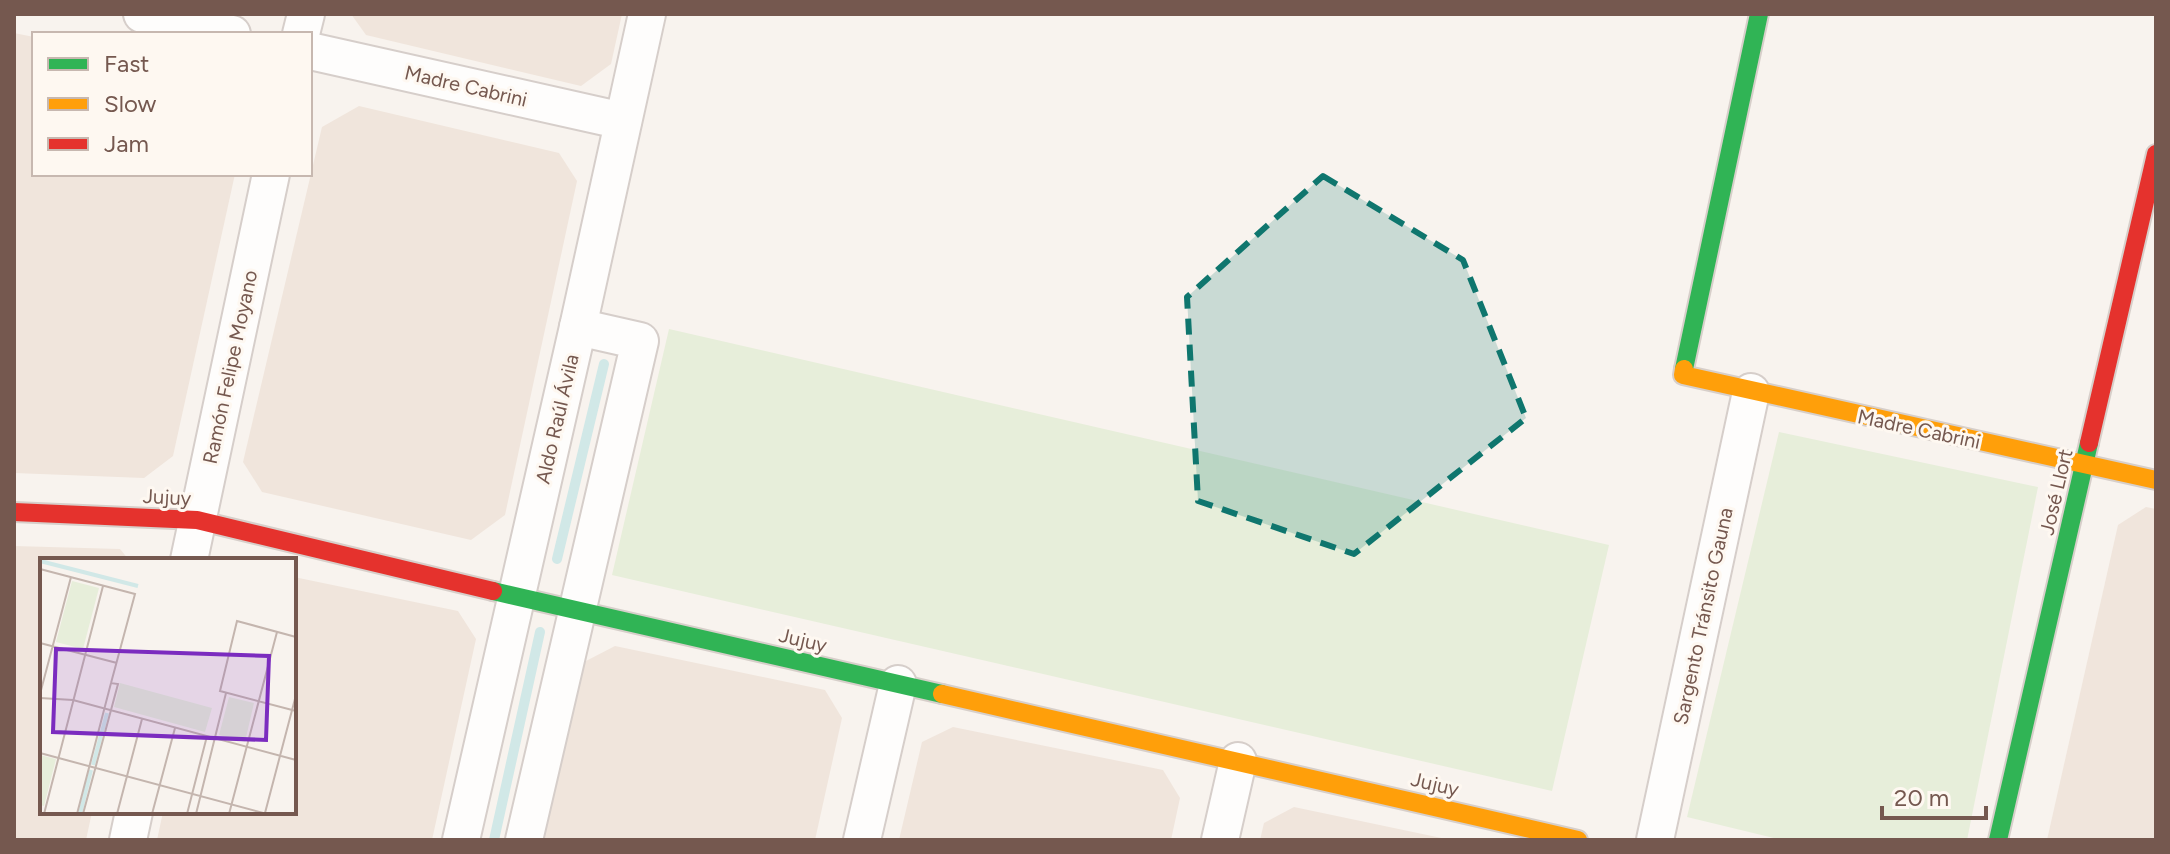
<svg xmlns="http://www.w3.org/2000/svg" width="2170" height="854" viewBox="0 0 2170 854" font-family="Figtree,sans-serif">
<rect width="100%" height="100%" fill="#f8f3ee"/>
<!-- residential -->
<g fill="#f0e5dc">
<path d="M351,14h271l-11,50 -30,22 -215,-51z"/>
<path d="M14,33l20,4v137h201l-62,282 -29,22 -130,-5z"/>
<path d="M359,106l200,47 18,28 -72,334 -34,25 -209,-48 -19,-30 79,-335z"/>
<path d="M2146,507l10,2v331h-109l71,-315z"/>
<path d="M14,546l106,3 9,11h-87v252h50l-6,28h-72z"/>
<path d="M294,577l164,34 18,28 -44,201h-275l6,-28h131z"/>
<path d="M615,646l210,44 17,28 -27,122h-273l42,-178z"/>
<path d="M953,727l210,43 17,28 -9,42h-272l23,-98z"/>
<path d="M1294,807l157,33h-191l4,-17z"/>
</g>
<!-- green -->
<g fill="#e7eeda">
<path d="M669,329l940,216 -57,246 -940,-216z"/>
<path d="M1779,432l259,55 -71,353h-185l-95,-23z"/>
</g>
<g fill="none" stroke-linecap="round" stroke-linejoin="round">
<!-- stream -->
<g stroke="#d1e8e7" stroke-width="10">
<path d="M557,559l47,-195"/>
<path d="M494,840l46,-208"/>
</g>
<!-- street casing -->
<g stroke="#d6ceca" stroke-width="40">
<g id="street">
<path d="M142,14l90,20"/>
<path d="M301,34l5,-20"/>
<path d="M310,51l313,70"/>
<path d="M578,327l69,-313"/>
<path d="M189,560l82,-386"/>
<path d="M128,840l6,-28"/>
<path d="M461,840l117,-513 62,14 -116,499"/>
<path d="M862,840l36,-156"/>
<path d="M1220,840l18,-79"/>
<path d="M1655,840l96,-448"/>
</g>
</g>
<!-- fast casing -->
<g stroke="#d7cfca" stroke-width="22">
<g id="fast">
<path d="M1684,369l75,-355"/>
<path d="M493,591l449,103"/>
<path d="M1998,840l91,-397"/>
</g>
</g>
<!-- slow casing -->
<g stroke="#d7cfca" stroke-width="22">
<g id="slow">
<path d="M1684,369l-1,6 473,105"/>
<path d="M942,694l636,146"/>
</g>
</g>
<!-- jam casing -->
<g stroke="#d7cfca" stroke-width="22">
<g id="jam">
<path d="M2089,443l67,-289"/>
<path d="M14,512l183,8 296,71"/>
</g>
</g>
<!-- street -->
<use href="#street" stroke="#fefdfc" stroke-width="36"/>
<!-- fast -->
<use href="#fast" stroke="#30b455" stroke-width="18"/>
<!-- slow -->
<use href="#slow" stroke="#ff9f0a" stroke-width="18"/>
<!-- jam -->
<use href="#jam" stroke="#e5322d" stroke-width="18"/>
</g>
<!-- marked area -->
<path fill="#0f766e" fill-opacity="0.2" stroke="#0f766e" stroke-width="6" stroke-dasharray="16 10" stroke-linejoin="round" d="M1323,176l140,84 63,158 -172,136 -156,-53 -11,-204z"/>
<g text-anchor="middle" stroke-width="6" stroke-linejoin="round" paint-order="stroke">
<!-- street labels -->
<g font-size="20" fill="#75584f" stroke="#fef8f1">
<text transform="translate(466 86) rotate(13)" y="7">Madre Cabrini</text>
<text transform="translate(230 367) rotate(-78)" y="7">Ramón Felipe Moyano</text>
<text transform="translate(557 419) rotate(-77)" y="7">Aldo Raúl Ávila</text>
<text transform="translate(1919 429) rotate(12)" y="7">Madre Cabrini</text>
<text transform="translate(2056 492) rotate(-77)" y="7">José Llort</text>
<text transform="translate(167 497) rotate(3)" y="7">Jujuy</text>
<text transform="translate(1703 616) rotate(-78)" y="7">Sargento Tránsito Gauna</text>
<text transform="translate(803 640) rotate(13)" y="7">Jujuy</text>
<text transform="translate(1435 784) rotate(13)" y="7">Jujuy</text>
</g>
</g>
<!-- overview -->
<g transform="translate(40 558)">
<rect width="256" height="256" fill="#f8f3ee"/>
<path d="M32,23l27,7 -16,61 -27,-7zM80,125l92,25 -7,24 -91,-25zM189,139l25,6 -9,39 -26,-7zM0,197l16,4 -12,47 -4,-1z" fill="#e7eeda"/>
<path fill="none" stroke="#d1e8e7" stroke-width="4" d="M0,3l98,25M53,207l14,-52M40,256l11,-44"/>
<path fill="none" stroke="#c4b5ae" stroke-width="2" d="M0,11l95,25 -24,89M256,79l-59,-16 -17,70 76,20M0,85l77,20M0,136l31,-117M0,140l33,2 223,60M0,195l227,61M225,255l31,-118M4,256l59,-228M37,256l34,-131 7,1 -35,130M77,256l25,-95M112,256l23,-86M147,256l20,-78M156,256l30,-121M189,256l48,-182"/>
<path fill="#7b2cbf" fill-opacity="0.15" stroke="#7b2cbf" stroke-width="4" d="M16,91l213,7 -3,84 -213,-8z"/>
<rect width="256" height="256" fill="none" stroke="#75584f" stroke-width="4"/>
</g>
<!-- border -->
<rect width="2170" height="854" fill="none" stroke="#75584f" stroke-width="32"/>
<!-- legend -->
<rect x="32" y="32" width="280" height="144" fill="#fef8f1" stroke="#c7b8b0" stroke-width="2"/>
<rect x="48" y="58" width="40" height="12" fill="#30b455" stroke="#c7b8b0" stroke-width="2"/>
<text x="104" y="72" font-size="24" fill="#75584f">Fast</text>
<rect x="48" y="98" width="40" height="12" fill="#ff9f0a" stroke="#c7b8b0" stroke-width="2"/>
<text x="104" y="112" font-size="24" fill="#75584f">Slow</text>
<rect x="48" y="138" width="40" height="12" fill="#e5322d" stroke="#c7b8b0" stroke-width="2"/>
<text x="104" y="152" font-size="24" fill="#75584f">Jam</text>
<!-- scale -->
<path d="M1882 806v12h104v-12" fill="none" stroke="#75584f" stroke-width="4"/>
<text x="1894" y="806" font-size="24" fill="#75584f" stroke="#fef8f1" stroke-width="6" paint-order="stroke">20 m</text>
</svg>
